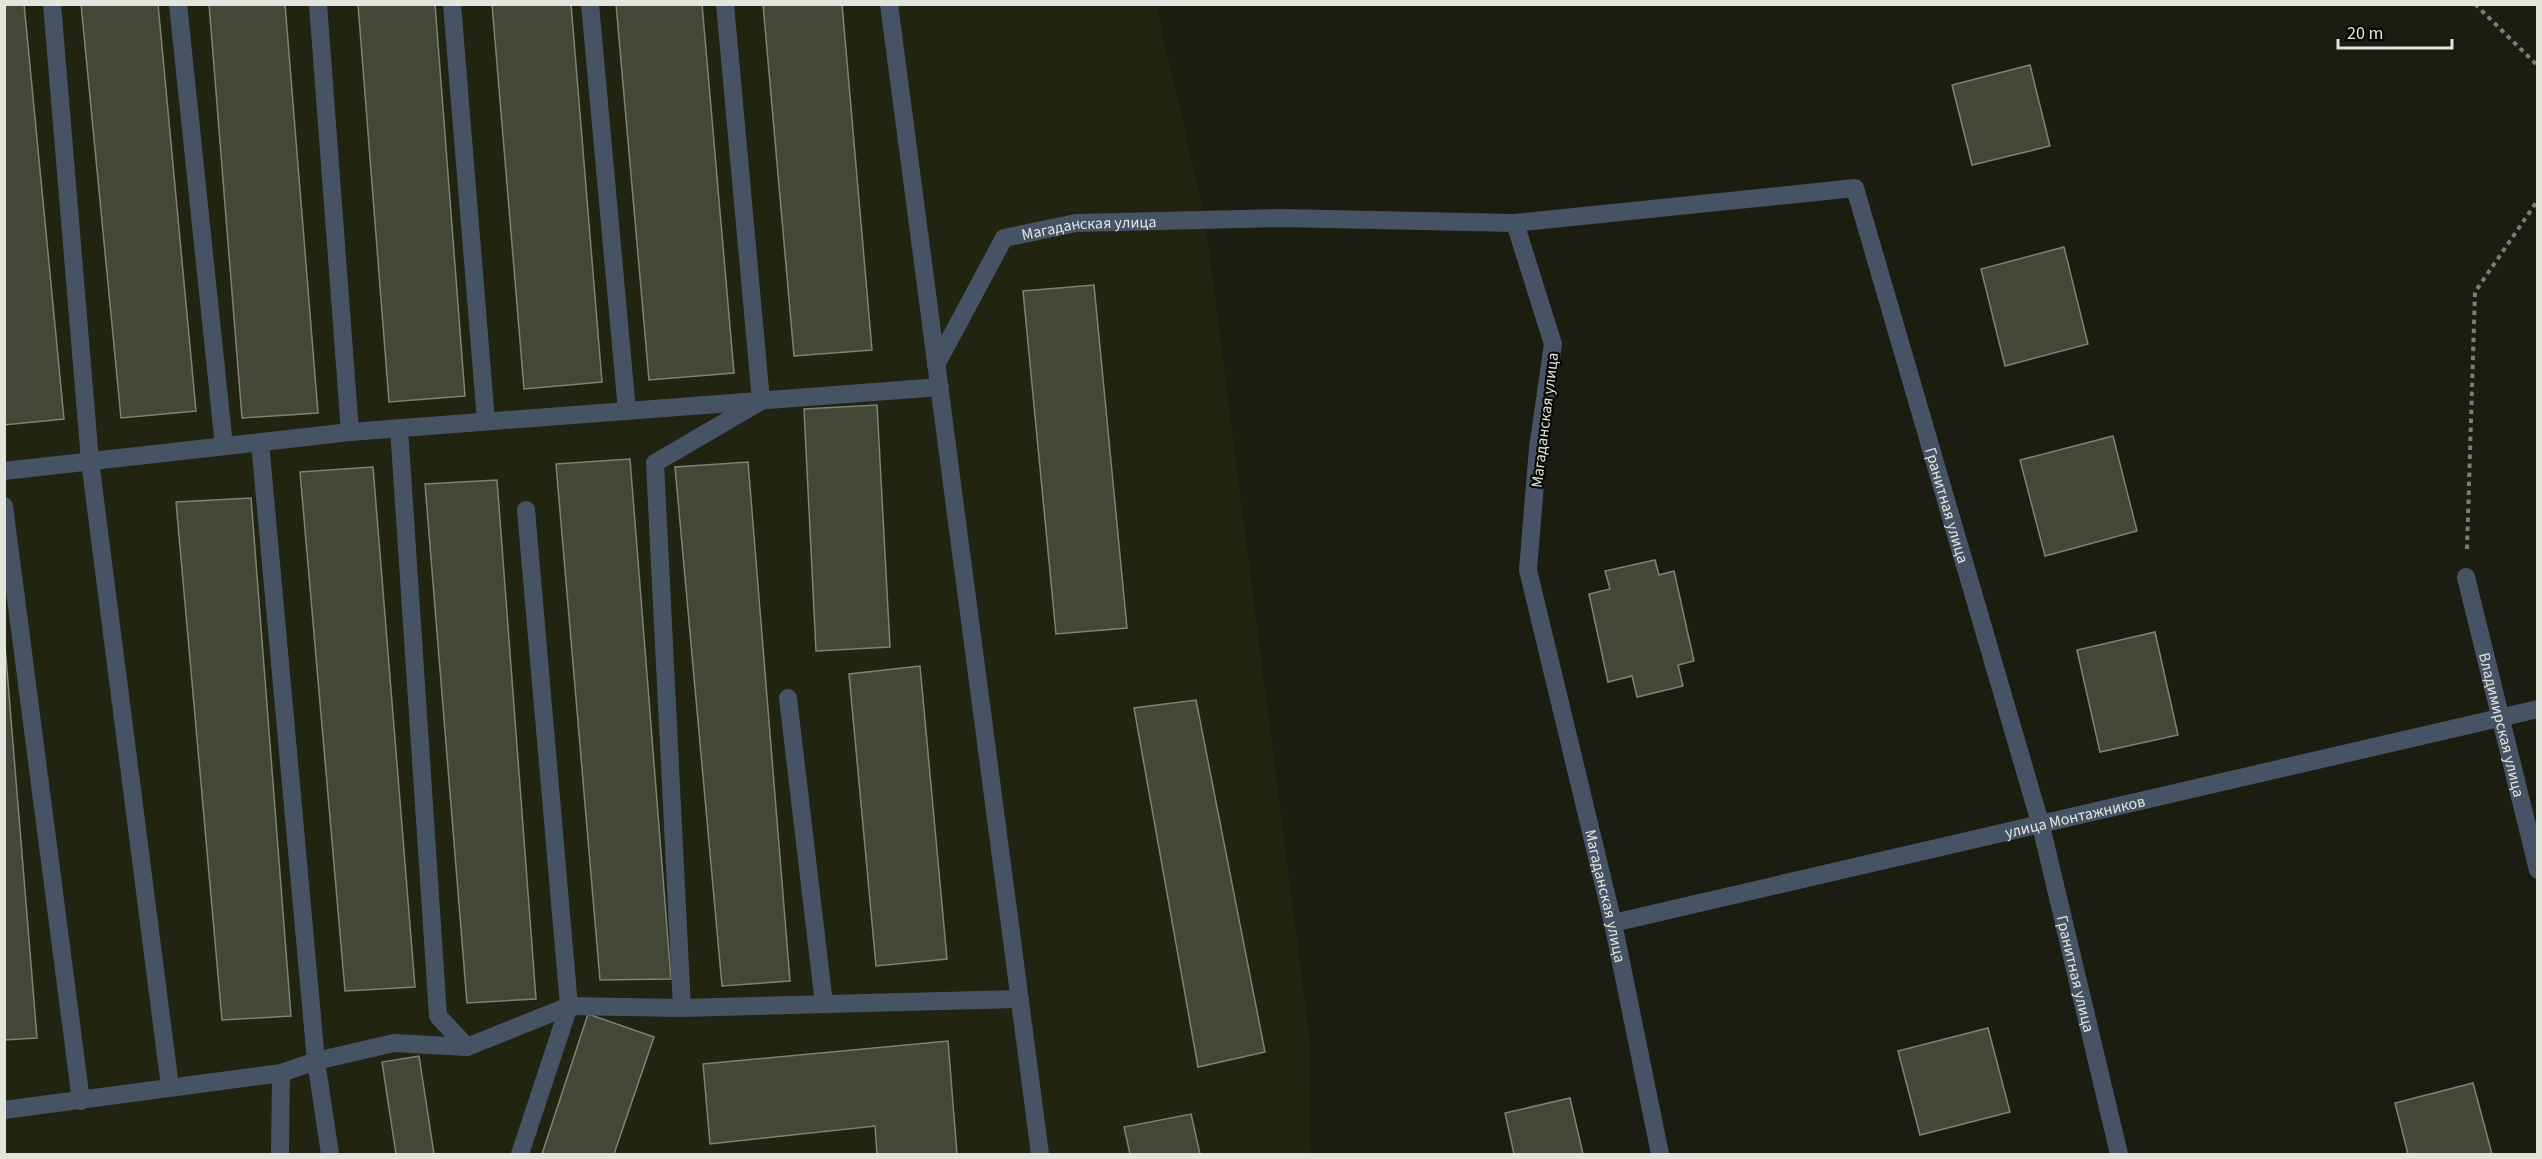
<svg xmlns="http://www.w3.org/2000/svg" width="2542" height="1159" viewBox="0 0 2542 1159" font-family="'Source Sans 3',sans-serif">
<rect width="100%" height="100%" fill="#1a1d10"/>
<!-- built -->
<path fill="#202411" d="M5,5h1151l49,213 105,824 1,112h-1306z"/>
<!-- building -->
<g fill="#434738" stroke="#7e8373" stroke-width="1.5">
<path d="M4,4h20l40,415 -60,6z"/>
<path d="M81,4h77l38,407 -75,7z"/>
<path d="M209,4h76l33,409 -76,5z"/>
<path d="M358,4h77l30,392 -76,6z"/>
<path d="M492,4h79l31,378 -78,7z"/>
<path d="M616,4h86l32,369 -85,7z"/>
<path d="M763,4h79l30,346 -78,6z"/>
<path d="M2030,65l20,81 -78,19 -20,-80z"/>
<path d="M2064,247l24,97 -83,22 -24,-97z"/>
<path d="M1094,285l33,343 -71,6 -33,-343z"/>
<path d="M877,405l13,242 -74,4 -12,-242z"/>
<path d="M2113,436l24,95 -92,25 -25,-96z"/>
<path d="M630,459l41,520 -71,1 -44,-516z"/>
<path d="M748,462l42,519 -68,5 -47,-519z"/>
<path d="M373,467l42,520 -70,4 -45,-519z"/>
<path d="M497,480l39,519 -69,4 -42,-519z"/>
<path d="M251,498l40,518 -69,4 -46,-518z"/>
<path d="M1655,560l4,15 15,-4 20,90 -16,4 5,21 -46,11 -5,-21 -24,6 -19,-88 21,-5 -5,-18z"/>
<path d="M2155,632l23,103 -78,17 -23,-102z"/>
<path d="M4,633l33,405 -33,2z"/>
<path d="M920,666l27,293 -71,7 -27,-292z"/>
<path d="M1196,700l69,352 -67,15 -64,-359z"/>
<path d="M588,1014l66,23 -40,117h-72z"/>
<path d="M1988,1028l22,84 -90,23 -22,-84z"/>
<path d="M948,1041l9,113h-80l-2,-28 -165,18 -7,-80z"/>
<path d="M419,1056l15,98h-38l-14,-92z"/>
<path d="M2473,1083l19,71h-84l-13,-51z"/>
<path d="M1570,1098l13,56h-69l-9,-41z"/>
<path d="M1191,1114l9,40h-70l-6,-27z"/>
</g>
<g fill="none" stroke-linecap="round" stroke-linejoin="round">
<!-- path -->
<g stroke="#7b7e73" stroke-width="4" stroke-dasharray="4.5 4.5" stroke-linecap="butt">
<path d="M2475,4l63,62"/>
<path d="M2467,549l8,-257 63,-92"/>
</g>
<!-- lane -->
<g stroke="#455365" stroke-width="18">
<path d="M52,4l38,457 80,626"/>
<path d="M178,4l46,442"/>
<path d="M318,4l32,428 590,-45"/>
<path d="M452,4l34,417"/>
<path d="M590,4l37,407"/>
<path d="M889,4l151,1150"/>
<path d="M399,428l39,588 29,31"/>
<path d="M260,442l56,619 14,93"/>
<path d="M4,471l346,-39"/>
<path d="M4,506l77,595"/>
<path d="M788,698l36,306"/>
<path d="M682,1008l-27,-545 106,-62 -36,-397"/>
<path d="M4,1110l277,-37 35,-12 78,-18 73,4 102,-41 113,2 338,-9"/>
<path d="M280,1154l1,-81"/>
<path d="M520,1154l49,-148 -43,-496"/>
</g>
<!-- street -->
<g stroke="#455365" stroke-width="18">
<path id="s1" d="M1515,223l340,-35 186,638 78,328"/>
<path id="s2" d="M936,365l68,-127 72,-15 204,-5 235,5 38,121 -15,104 -10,122 85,353 47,231"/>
<path id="s3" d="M2466,577l72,293"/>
<path id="s4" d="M1613,923l925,-214"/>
</g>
</g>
<g text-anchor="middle" stroke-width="4.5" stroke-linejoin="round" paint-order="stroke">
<!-- street labels -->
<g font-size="16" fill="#e2e5dc" stroke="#060703">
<text dy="6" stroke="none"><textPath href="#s2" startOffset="230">Магаданская улица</textPath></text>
<text transform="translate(1544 420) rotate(-83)" y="6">Магаданская улица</text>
<text dy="6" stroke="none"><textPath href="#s1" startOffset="672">Гранитная улица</textPath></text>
<text dy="6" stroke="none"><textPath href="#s3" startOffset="152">Владимирская улица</textPath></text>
<text dy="6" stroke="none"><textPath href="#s4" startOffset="474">улица Монтажников</textPath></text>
<text dy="6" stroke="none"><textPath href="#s2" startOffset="1346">Магаданская улица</textPath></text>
<text dy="6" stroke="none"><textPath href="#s1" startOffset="1158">Гранитная улица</textPath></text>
</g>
</g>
<!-- border -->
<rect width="2542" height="1159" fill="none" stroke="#e2e5dc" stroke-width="12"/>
<!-- scale -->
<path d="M2338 39v9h114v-9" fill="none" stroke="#e2e5dc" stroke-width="3"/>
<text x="2347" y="39" font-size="18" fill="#e2e5dc" stroke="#060703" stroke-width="4.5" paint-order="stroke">20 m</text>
</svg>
